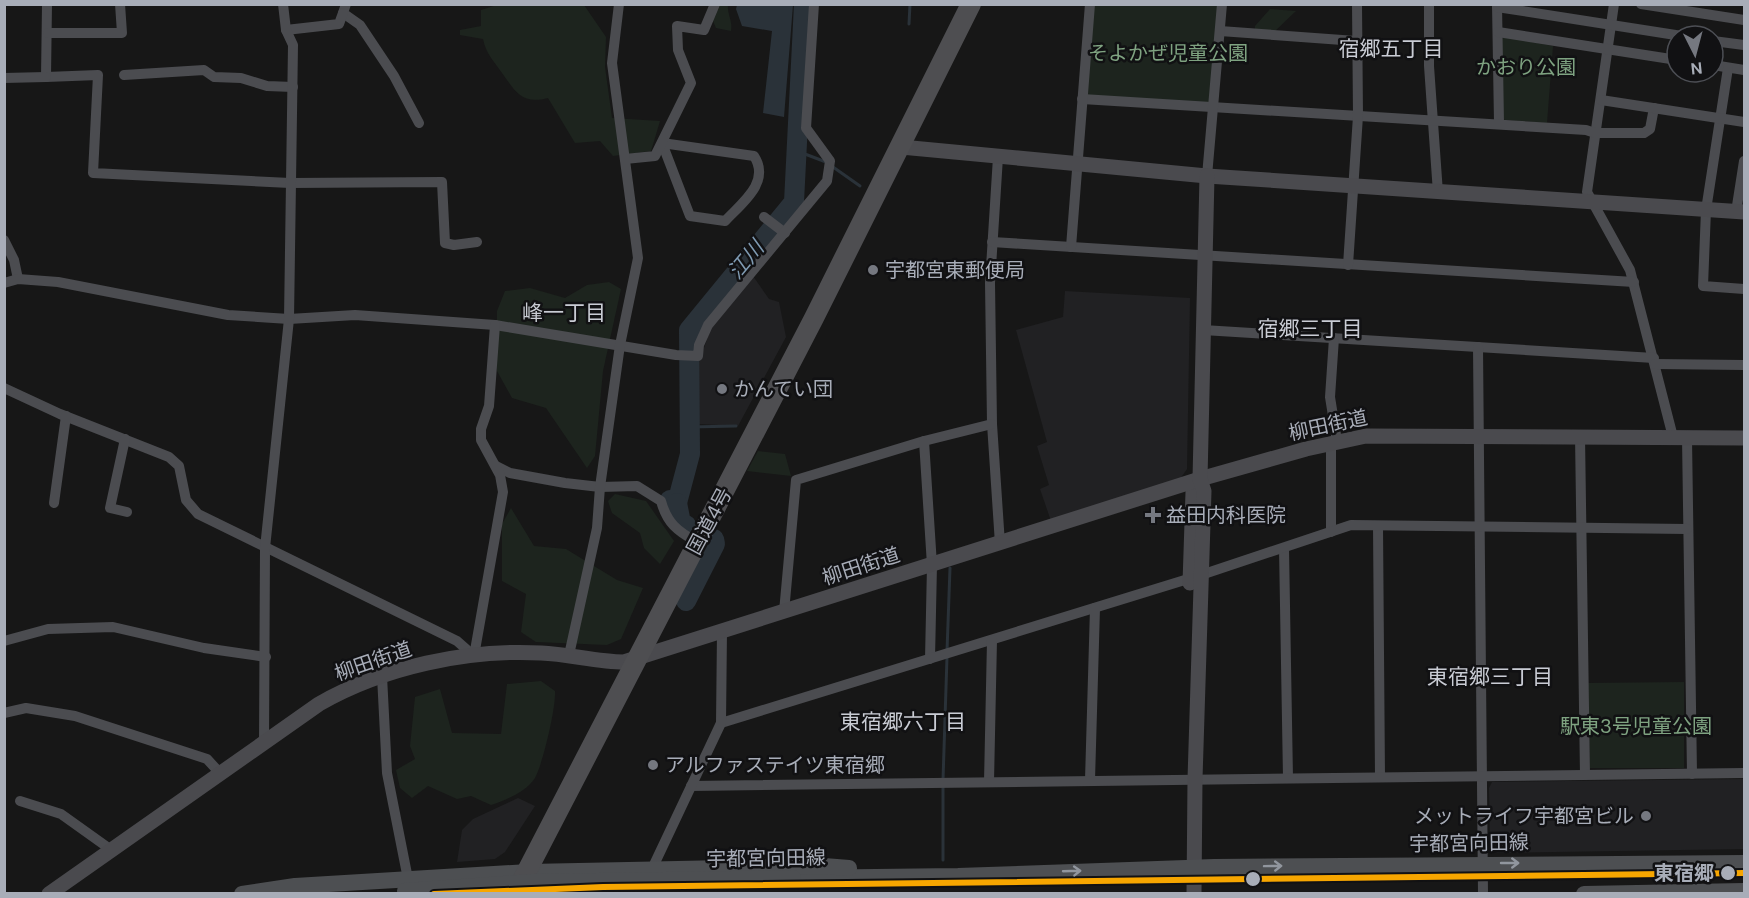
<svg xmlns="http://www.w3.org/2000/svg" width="1749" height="898" viewBox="0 0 1749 898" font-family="'DM Sans','Noto Sans JP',sans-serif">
<rect width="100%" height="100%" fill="#171717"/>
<!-- built -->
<g fill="#212123">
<path d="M753,276l16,23 10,3 7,35 -48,89 -40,-2v-59l13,-37z"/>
<path d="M1065,291l125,7 -3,171 -7,10 -129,42 -11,-32 9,-4 -12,-39 10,-4 -31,-112 47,-13z"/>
<path d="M1744,779v70l-247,4 -7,-7 -1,-58 3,-6z"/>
<path d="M518,798l17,8 -30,46 -10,7 -38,3 5,-32 11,-11z"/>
</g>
<!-- green -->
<g fill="#1d241e">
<path d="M497,5h87l22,32 -1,30 7,51 48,3 -9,30 -38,5 -13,-15 -25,2 -27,-45c-26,7 -33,-7 -46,-25 -8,-12 -16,-19 -19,-34l-23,-4v-5l21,-4v-16z"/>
<path d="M720,5h8c-1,9 5,16 3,26l-15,-3 -3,-7z"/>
<path d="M1092,5h127l-7,98 -127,-7z"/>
<path d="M1270,9l26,2 -22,21 -19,-1v-5z"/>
<path d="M1504,37l49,9 -6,77 -42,-3 -3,-3 -1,-77z"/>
<path d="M609,282l12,7 -18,82 -8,85 -8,12 -41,-60 -34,-10 -15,-27v-60l8,-20 25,-3 35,10 22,-13z"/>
<path d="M758,451l27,3 6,22 -44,-5z"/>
<path d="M615,494l31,7 28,40 -14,23 -16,-16 -4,-15 -28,-20 -4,-12z"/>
<path d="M511,508l23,38 32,3 51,31 26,8 -22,51 -14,6 -71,-3 -15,-10 5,-38 -24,-13v-57z"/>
<path d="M541,681l14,10c1,17 -12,72 -20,87 -9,14 -29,22 -44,27l-20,-9 -14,3 -29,-13 -16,12 -12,-10 -4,-18 19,-11 -5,-13 5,-49 25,-8 12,44 49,1 6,-50z"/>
<path d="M1684,682v86h-94l-2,-85z"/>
</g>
<!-- water -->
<path fill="#2a3239" d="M737,5h56l-9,112 -21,-4 9,-82 -30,-5 -6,-17z"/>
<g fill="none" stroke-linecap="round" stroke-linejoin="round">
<!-- stream -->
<g stroke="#2a3239" stroke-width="3">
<path d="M909,24l1,-20"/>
<path d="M797,151l29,11"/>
<path d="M833,167l27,19"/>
<path d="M690,427l46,-1"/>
<path d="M947,651l3,-83"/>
<path d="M943,780l4,-123"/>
<path d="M943,860v-74"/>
</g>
<!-- river -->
<g stroke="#2a3239" stroke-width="20">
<path d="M670,500l7,3 13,-49 -1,-124 105,-128 10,-198"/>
<path d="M677,503l4,20 5,2"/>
<path d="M686,601l29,-57 -1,-5"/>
</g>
<!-- street -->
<g stroke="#4b4c50" stroke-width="10">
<path d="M47,4l-1,73 52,-2 -5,98 197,10 152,-1 3,61 9,2 23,-3"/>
<path d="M346,4l-3,9 17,12 34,51 25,47"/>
<path d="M1429,4v62l9,127"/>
<path d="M1497,4l2,119"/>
<path d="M1614,4l-27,188 43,78 43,167"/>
<path d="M1641,4l103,16"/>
<path d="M1497,7l185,29"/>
<path d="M286,30l53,-6 4,-11"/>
<path d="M1220,31l136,10"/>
<path d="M1498,32l179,28"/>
<path d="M48,33h74l-2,-29"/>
<path d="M1713,41l31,4"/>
<path d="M1713,65l31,5"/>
<path d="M1728,68l-22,142 -3,76 41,3"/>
<path d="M124,75l80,-5 10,7 27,1 26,8 26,1"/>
<path d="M4,78l42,-1"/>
<path d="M1082,99l504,31 9,3h49l6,-4 4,-21"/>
<path d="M1601,100l143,22"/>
<path d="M662,143l92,13c17,26 -12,47 -29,65l-35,-5z"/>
<path d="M998,157l-8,126 2,141 8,120"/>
<path d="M625,159l30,-3 36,-73 -13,-33 -1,-24 27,4 11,-26"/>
<path d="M1207,176l15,-172"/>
<path d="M1736,212l8,-51"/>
<path d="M764,217l21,16"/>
<path d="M4,240l10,20 4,19"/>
<path d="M992,242l642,40"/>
<path d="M1071,247l19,-243"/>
<path d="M1348,265l10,-149 -1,-112"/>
<path d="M4,283l14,-4 40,3 170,33 61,4 66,-4 140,10 181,30 22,1 1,-11 9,-20 119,-144 3,-20 -24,-33 8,-124"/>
<path d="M1203,330l451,28"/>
<path d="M1334,338l-4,59 7,44"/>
<path d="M1478,347l5,547"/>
<path d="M1655,364l89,1"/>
<path d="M4,388l56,26 109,43 10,9 7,34 12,14 259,127 17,15"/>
<path d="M1580,436l5,339"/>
<path d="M1687,438l5,336"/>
<path d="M125,439l-15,69 17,4"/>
<path d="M1331,444v88"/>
<path d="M496,466l14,7 55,10 35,4 37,-1 24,15c6,22 16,30 36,41"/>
<path d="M54,503l12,-87"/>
<path d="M1378,526l2,251"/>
<path d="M1284,548l4,230"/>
<path d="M784,612l12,-132 128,-39"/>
<path d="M4,641l44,-12 65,-2 91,21 62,9"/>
<path d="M569,655l28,-127 3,-41 20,-142 18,-87 -26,-195 7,-59"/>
<path d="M474,656l29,-164 -3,-17 -19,-35v-11l8,-23 6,-81"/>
<path d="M930,659l2,-94 -8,-124 68,-17"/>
<path d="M382,676l5,97 21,106"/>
<path d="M4,713l22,-5 49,8 132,43 12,13"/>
<path d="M721,723l480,-148 150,-50 336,4"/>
<path d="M264,742l1,-194 24,-229 4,-274 -7,-15 -3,-26"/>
<path d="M1090,780l5,-172"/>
<path d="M989,782l3,-142"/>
<path d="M691,786l1053,-13"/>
<path d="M20,801l41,13 49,35"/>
<path d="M652,869l69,-146 1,-92"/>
</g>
<!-- secondary -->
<g stroke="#4a4a4e" stroke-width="15">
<path d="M901,147l306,29 537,36"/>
<path d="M1190,583l3,-91 7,-13"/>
<path d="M49,894l270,-190c64,-37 149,-55 222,-51 28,1 56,9 83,9l576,-183 106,-30 60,-13 378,2"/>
<path d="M1194,894l1,-115 9,-288 -4,-12 7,-303"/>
</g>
<!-- primary -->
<g stroke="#4d4f52" stroke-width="16">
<path d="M793,878l165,-2 256,-9 530,-4"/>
<path d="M242,894l53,-8 234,-14 295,-6 25,2"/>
<path d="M1584,894l160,-3"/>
</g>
<!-- highway -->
<path stroke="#4e4e51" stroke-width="20" d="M515,894l299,-576 157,-314"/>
<!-- primary-bridge -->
<path stroke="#4d4f52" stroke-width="16" d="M405,891l127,-9 261,-4"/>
<!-- tram-1 casing -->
<g stroke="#111113" stroke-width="10">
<path id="tram-1" d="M434,894l169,-7 1141,-14"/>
</g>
<!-- tram-1 -->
<use href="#tram-1" stroke="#f7a600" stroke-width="6"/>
</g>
<!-- one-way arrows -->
<defs><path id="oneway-shaft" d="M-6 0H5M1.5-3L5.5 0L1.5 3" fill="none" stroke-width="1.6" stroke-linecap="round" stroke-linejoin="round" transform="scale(1.5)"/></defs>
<g stroke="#91969e">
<use href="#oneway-shaft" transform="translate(1510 863)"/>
<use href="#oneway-shaft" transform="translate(1273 866) rotate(-1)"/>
<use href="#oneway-shaft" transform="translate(1072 871) rotate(-2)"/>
</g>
<!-- markers -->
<g fill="#757880" stroke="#111113" stroke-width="2">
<circle cx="873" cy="270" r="6"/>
<circle cx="722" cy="389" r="6"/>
<path d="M1150 506h6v6h6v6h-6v6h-6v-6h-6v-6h6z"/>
<circle cx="653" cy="765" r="6"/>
<circle cx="1646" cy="816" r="6"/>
</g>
<g fill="#a8adb8" stroke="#111113" stroke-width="2">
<circle cx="1728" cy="873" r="8"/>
<circle cx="1253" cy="879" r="8"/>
</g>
<g text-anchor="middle" stroke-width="5" stroke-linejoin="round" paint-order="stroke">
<!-- park labels -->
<g font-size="20" fill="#7fa381" stroke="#111113">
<text x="1168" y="60">そよかぜ児童公園</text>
<text x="1526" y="74">かおり公園</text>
<text x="1636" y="733">駅東3号児童公園</text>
</g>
<!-- poi labels -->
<g font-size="20" fill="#a8adb8" stroke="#111113" text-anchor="start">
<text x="885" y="277">宇都宮東郵便局</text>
<text x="734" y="396">かんてい団</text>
<text x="1166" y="522">益田内科医院</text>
<text x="665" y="772">アルファステイツ東宿郷</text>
<text x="1634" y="823" text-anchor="end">メットライフ宇都宮ビル</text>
</g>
<!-- street labels -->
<g font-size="20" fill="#a8adb8" stroke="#111113">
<text transform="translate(1328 425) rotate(-12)" y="7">柳田街道</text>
<text transform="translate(709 521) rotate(-62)" y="7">国道4号</text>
<text transform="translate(861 566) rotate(-18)" y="7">柳田街道</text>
<text transform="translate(373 661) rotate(-19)" y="7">柳田街道</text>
<text transform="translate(1469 843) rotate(-1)" y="7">宇都宮向田線</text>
<text transform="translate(766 858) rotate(-1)" y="7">宇都宮向田線</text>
</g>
<!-- stop labels -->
<g font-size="20" font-weight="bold" fill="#a8adb8" stroke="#111113" text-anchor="end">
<text x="1714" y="880">東宿郷</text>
</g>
<!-- neighbourhood labels -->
<g font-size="21" fill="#c9ccd4" stroke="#111113">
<text x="1391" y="56">宿郷五丁目</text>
<text x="564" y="320">峰一丁目</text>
<text x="1310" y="336">宿郷三丁目</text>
<text x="1490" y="684">東宿郷三丁目</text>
<text x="903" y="729">東宿郷六丁目</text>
</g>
<!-- water labels -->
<g font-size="21" font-style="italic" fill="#7f9bb3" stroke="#111113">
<text transform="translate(746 260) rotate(-50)" y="7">江川</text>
</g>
</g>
<!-- border -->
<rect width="1749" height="898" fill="none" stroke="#a8adb8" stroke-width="12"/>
<!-- north arrow -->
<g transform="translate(1695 54) rotate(174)"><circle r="28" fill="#111113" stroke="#4d4f55" stroke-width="1.5"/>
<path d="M0-4.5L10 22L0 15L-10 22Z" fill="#757880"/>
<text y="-9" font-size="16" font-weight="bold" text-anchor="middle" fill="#a8adb8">N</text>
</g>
</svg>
